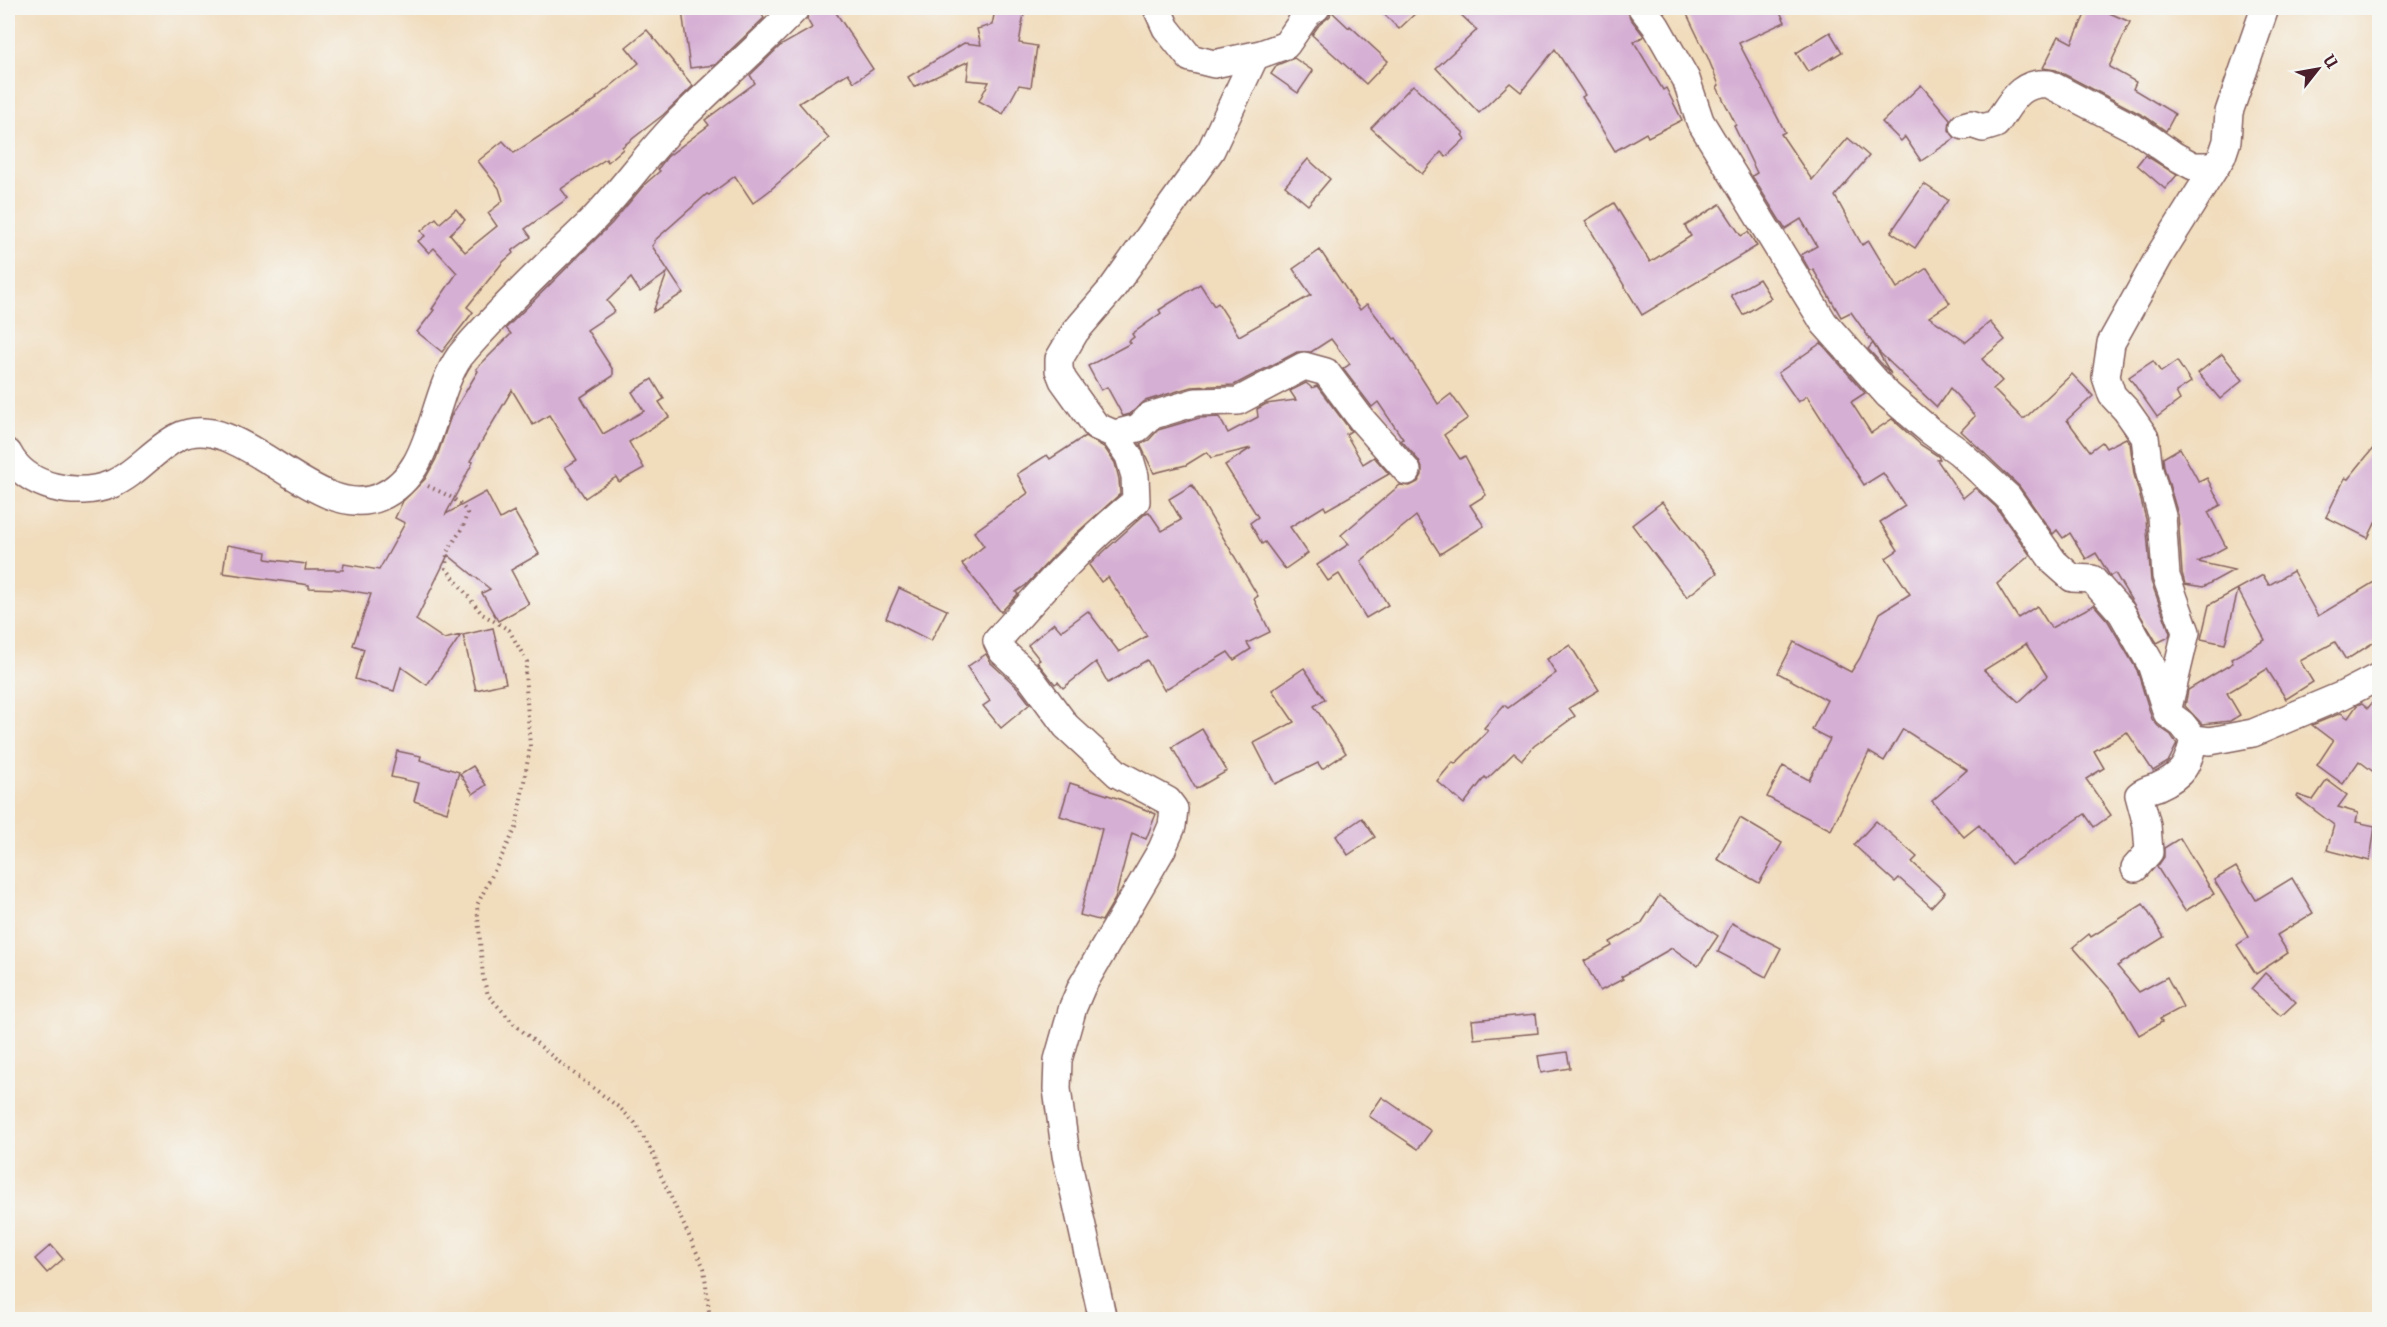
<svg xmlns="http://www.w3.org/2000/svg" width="2387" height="1327" viewBox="0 0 2387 1327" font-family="'IM FELL French Canon',serif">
<rect width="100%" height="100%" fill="#f6f6f2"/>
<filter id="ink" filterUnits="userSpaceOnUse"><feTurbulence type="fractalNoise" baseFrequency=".0167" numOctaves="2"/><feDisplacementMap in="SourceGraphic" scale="12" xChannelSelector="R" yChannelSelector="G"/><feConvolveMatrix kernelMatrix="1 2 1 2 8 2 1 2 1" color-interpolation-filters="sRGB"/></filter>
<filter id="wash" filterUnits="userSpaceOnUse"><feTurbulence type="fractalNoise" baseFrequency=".008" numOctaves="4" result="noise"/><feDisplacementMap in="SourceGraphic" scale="24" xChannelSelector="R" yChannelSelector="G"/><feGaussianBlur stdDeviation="1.35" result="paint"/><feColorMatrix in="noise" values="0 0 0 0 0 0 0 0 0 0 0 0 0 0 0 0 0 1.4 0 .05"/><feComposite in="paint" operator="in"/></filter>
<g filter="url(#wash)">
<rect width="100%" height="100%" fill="#f1dcbc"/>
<g id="blocks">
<!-- building -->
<g fill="#d6afd4" fill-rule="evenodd">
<path d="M705,8h53l6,10 -49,47 -25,3 -8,-57z"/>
<path d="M811,8h22l40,61 -19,13 -6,-9 -49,30 30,35 -60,53 -16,12 -18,-27 -26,19 -2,-1 -53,47 1,1 -3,4 31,47 -30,19 14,-39 -27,19 -9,-14 -24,23 8,10 -28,19 26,40v6l-32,21 22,37 41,-23 -12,-19 20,-13 12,20 -5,3 10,15 -40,25 15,26 -25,14 -3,-5 -31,21 -20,-31 12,-7 -28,-45 -16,10 -21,-35 -42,71 3,1 -27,52 40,-22 14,27 14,-8 25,43 -28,16 18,34 -31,17 -16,-28 8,-4 -42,-34 -32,65 28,19 17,-4 -34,50 -26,-18 -7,24 -39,-12 9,-30 -11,-4 18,-51 -33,-5 -29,-1v-3l-86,-12 4,-28 40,7 -1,7 40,5 -1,6h38l1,-6 35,6 26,-47 -10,-5 8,-17 22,-22 11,-20 15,-43 27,-45 -2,-2 35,-35 -5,-6 106,-105 33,-39 15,-13 -2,-2 9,-12 42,-32 -4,-5 50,-37 -5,-8 30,-29 32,-18 -5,-9z"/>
<path d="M1000,8h25l-6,35 18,3 -6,41 -12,-2 -16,29 -24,-13 10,-19 -22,-2 2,-19 -55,26 -6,-10 56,-34 17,2 -4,-16 15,-4 3,-15 4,1z"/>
<path d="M1378,8h43l-22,21z"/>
<path d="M1454,8h173l3,10 14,18 -10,6 29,48 3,-2 16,32 -34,17 -2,-4 -31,18 -33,-54 3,-2 -30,-46 -34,43 -11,-9 -31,30 -43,-45 41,-38z"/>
<path d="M1684,8h94l7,14 -46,21 46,89 -4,2 31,46 36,-42 21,18 -34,40 27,49 7,-4 28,47 30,-20 23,35 -21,14 37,25 24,-20 15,18 -23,19 20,22 -9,8 29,29h3l47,-44 21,22 -26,24 23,31 12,-9 4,6 20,-10 4,5 4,31 12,45 5,62 19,52 -1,4 -12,6 -42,-70 -5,3 -14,-23 -10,6 -16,-26 -7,5 -6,-8 -4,4 -34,-48 -58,-55 14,-15 -25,-28 -13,19 -58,-55 -28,-40 -10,5 -28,-48 -3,2 -9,-16 16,-9 -16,-27 -16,10 -33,-53 5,-3 -23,-47 2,-1 -19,-38 2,-2 -11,-27z"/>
<path d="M2088,8h10l32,14 -21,45 27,15 -3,7 42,25 -9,17 -20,-14 -90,-47 -13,-2 16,-32 13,7z"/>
<path d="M1331,11l18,17 1,-2 38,35 -22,23 -54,-49 7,-10 11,-9z"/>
<path d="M647,30l46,56 -30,29 -41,32 1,2 -15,13 -2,-3 -45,30 7,9 -43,31 6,8 -19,14 1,2 -10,9 -36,45 6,5 -31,40 -25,-20 17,-22 -2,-1 25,-36 -23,-25 -5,5 -11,-12 7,-5 -4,-5 15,-13 4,5 16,-14 9,11 -15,14 15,18 32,-26 -9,-13 15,-12 -4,-13 -21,-27 25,-20 11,12 83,-54 -1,-1 43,-35 -13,-16z"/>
<path d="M1830,32l12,20 -34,20 -12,-19z"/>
<path d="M1294,58l19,13 -15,22 -27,-19 6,-9z"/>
<path d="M1413,85l51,48 -2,2 3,4 -19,18 -5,-5 -19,22 -51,-46z"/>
<path d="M1921,85l29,34 -1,11 6,8 -34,23 -16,-24 -4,4 -19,-19z"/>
<path d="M2145,155l32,20 -12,14 -28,-24z"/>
<path d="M1308,159l22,20 -22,26 -23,-19z"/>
<path d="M1924,184l24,16 -33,48 -24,-16z"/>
<path d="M1614,203l36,59 41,-26 -6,-10 35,-22 21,32 7,-4 9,14 -115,69 -57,-94z"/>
<path d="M1320,250l40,60 7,-6 27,35 2,-1 42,66 13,-10 17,24 -24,17 16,24 5,-3 21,39 -16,10 14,21 -44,28 -24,-38 -55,45 27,44 -22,13 -27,-44 -11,7 -11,-16 32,-21 -8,-9 59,-50 10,1 8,-4 4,-7v-7l-3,-7 -18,-21 2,-1 -25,-37 -6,5 -29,-38 7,-5 -19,-25 -20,13h-14l-63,33 -43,2 -46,14 -15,13 -7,2 -16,-29 -6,3 -13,-24 43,-23 -2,-2 5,-4 -2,-3 29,-21 -2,-3 41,-26 14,22 4,-3 21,33 72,-41 -18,-26z"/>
<path d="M1759,279l12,19 -28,17 -12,-20z"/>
<path d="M1821,343l44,50 -14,9 20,31 21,-14 29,26 17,11 2,3 -3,1 26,38 12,-10 21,19 34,48 -33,29 21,34 19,-12 14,22 43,-23 14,16 29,49 15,49 6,7 13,9 6,9 -9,18 -15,9 -26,-39 -33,19 10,17 -18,11 25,36 -17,12 -9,-13 -74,50 -32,-39 -15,12 -32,-36 35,-31 -64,-41 -19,32 -15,-9 -38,78 -64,-33 16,-31 26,14 21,-41 -18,-9 15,-30 -49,-27 16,-31 57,30 9,-14 20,-45 30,-19 -24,-36 12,-8 -18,-28 25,-16 -22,-33 -19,12 -57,-89 -9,6 -20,-29zM2026,644l21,32 -28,26 -35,-32z"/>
<path d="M1873,343l18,31 -23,-25z"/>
<path d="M2222,354l21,26 -23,19 -22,-26z"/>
<path d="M2153,361l8,11 16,-11 14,21 -15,10 4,8 -23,17 -28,-40z"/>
<path d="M1306,383l6,5 5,-2 34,45 -5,3 17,30 11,-7 15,17 -63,36 -2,-4 -34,21 18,26 -23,16 -20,-27 -3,2 -12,-21 8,-6 -33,-52 26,-17 -40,10 -4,-6 -21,13 -32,8 -14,-29 9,-4 9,-10 41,-12 20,-1 9,16 30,-16 -1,-8 9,-5 30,-4 -6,-9z"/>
<path d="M1085,436l19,11 11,16 4,16 1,15 -50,45 -44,46 -10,7 2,2 -17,18 -39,-48 22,-18 -10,-14 54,-39 -11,-19 30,-19 3,4z"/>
<path d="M2379,441v74l-11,23 -42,-21 19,-39 3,1z"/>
<path d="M2180,448l19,34 8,-4 14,27 -13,7 18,35 -28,15 36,8 -31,17 -18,-3 -3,-11 -4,-58 -14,-48 -1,-9z"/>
<path d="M1192,485l66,111 -4,3 16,33 -23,11 4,6 -17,11 -6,-8 -64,38 -17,-30 -39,23 -12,-21 -33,26 -5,-6 -3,2 -18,-22 3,-2 -12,-15 26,-22 7,8 27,-20 31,41 28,-16 -39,-59 -7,5 -12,-17 57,-52 3,-1 13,19 19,-11 -12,-21z"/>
<path d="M1662,502l55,71 -30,24 -55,-72z"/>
<path d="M2293,571l25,45 61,-37v60l-33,21 -11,-18 -35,19 13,21 -27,17 -19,-30 -40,24 13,22 -10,6 -28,3 -17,-18 3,-16 45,-27 -2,-4 34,-19 -27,-50 -13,54 -24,-5 8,-34 54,-30 6,10z"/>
<path d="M899,588l48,22 -16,31 -45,-23z"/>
<path d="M493,628l13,55 -30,7 -13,-55z"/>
<path d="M1570,645l29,45 -30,18 6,8 -41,30 -12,14 -8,-7 -27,26 -2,-2 -21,27 -27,-23 16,-19 2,2 33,-33 -4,-3 20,-23 4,3 48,-35 -9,-14z"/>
<path d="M986,654l5,9 26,24 13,17 -29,24 -18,-22 7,-5 -23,-34z"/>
<path d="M1304,668l21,31 -11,7 32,47 -24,16 -4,-6 -43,21 -21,-41 40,-21 -22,-32z"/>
<path d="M2379,694v82l-20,-15 -16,23 -26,-19 16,-24 -21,-16 29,-12 7,5 9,-13 5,-2 6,5z"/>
<path d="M1202,729l25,42 -31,18 -24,-42z"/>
<path d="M397,751l24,5 -1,4 39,12 -12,40 -33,-11 5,-18 -28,-6z"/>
<path d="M473,766l13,19 -13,9 -13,-20z"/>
<path d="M2327,780l20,15 -9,12 20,6 -2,9 19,4 -5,35 -43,-11 7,-25 -37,-28 1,-2 15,5z"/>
<path d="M1070,783l47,15 39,16 -10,25 -14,-6 -17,66 -13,22 -22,-6 22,-86 -42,-13z"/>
<path d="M1362,818l13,19 -27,18 -12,-19z"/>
<path d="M1740,818l42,25 -23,40 -42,-24z"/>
<path d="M1876,821l41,36 -5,5 33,30 -14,15 -32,-29 -4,4 -41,-37z"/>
<path d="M2180,838l34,56 -29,17 -28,-44 7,-10v-9z"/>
<path d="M2236,867l20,33 36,-22 21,35 -36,22 11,18 -32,21 -19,-29 12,-8 -35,-57z"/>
<path d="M1659,896l59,40 -20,30 -26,-18 -51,29 2,2 -23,12 -16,-30 28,-15 -2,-4 31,-18z"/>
<path d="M2143,904l21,33 -47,29 22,26 28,-15 16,30 -23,12 2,3 -23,13 -24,-40 -42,-48 16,-13 2,3z"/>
<path d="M1732,923l49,25 -15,29 -48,-25z"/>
<path d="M2265,973l31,29 -15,14 -30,-27z"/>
<path d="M1536,1014l2,19 -64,6 -2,-19z"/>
<path d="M1567,1052l3,16 -29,5 -3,-17z"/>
<path d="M1382,1097l49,34 -13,18 -49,-33z"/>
<path d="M51,1245l12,14 -16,14 -12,-14z"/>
</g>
</g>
</g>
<g filter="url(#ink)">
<use href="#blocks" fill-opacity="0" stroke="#84615e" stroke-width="1.5"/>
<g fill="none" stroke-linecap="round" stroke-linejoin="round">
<!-- minor casing -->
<g stroke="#84615e" stroke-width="30">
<g id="minor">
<path d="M1157,8l9,20 24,30 24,6 47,-10 25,-9 22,-32 8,-5"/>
<path d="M1642,8l14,18 30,53 14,42 124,202 64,72 41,35 30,22 49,45 46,65 18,16 20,1 30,34 29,51 16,49 15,11 12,15 16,2 43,-8 90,-38 37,-19"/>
<path d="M1964,126l7,-2 12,4 13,-4c15,-21 23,-43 53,-40l90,47 34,24 20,11h23"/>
<path d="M1114,434l24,-6 12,-12 46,-14 42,-1 66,-35 22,6 36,48 45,51"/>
<path d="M8,453c18,35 69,45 104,31 24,-10 42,-35 66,-47 61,-31 137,88 202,60 55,-24 49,-97 80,-141 12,-15 27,-30 40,-44 28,-30 58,-58 88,-87 33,-33 59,-72 92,-105 38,-38 79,-73 116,-112"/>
<path d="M2167,712l19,-80 -20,-56 -4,-60 -13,-46 -4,-33 -19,-27 -14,-15 -6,-18 5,-34 50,-90 61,-97 5,-15 2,-29 36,-104"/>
<path d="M2135,868l14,-16 -2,-27 -8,-30c6,-5 12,-6 18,-8 27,-12 31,-22 37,-48"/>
<path d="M1103,1320l-37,-165 -9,-66 1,-29 15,-53 9,-21 80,-137 10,-23 2,-17 -6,-8 -50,-27 -52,-48 -37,-50 -27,-25 -5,-10c43,-49 88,-99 139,-140l-1,-25 -6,-20 -15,-22 -18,-8 -10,-14 -23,-32 -4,-10v-11l16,-27 36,-42 100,-140 44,-94"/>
</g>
</g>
<!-- path -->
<path stroke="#84615e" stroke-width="4" stroke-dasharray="1.5 4.5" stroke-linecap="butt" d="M428,486c14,7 32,13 39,27l-4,14 -16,25 -1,16 36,46 27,16 18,32 -2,10 5,75 -14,81 -39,77 6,72 5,18 26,29 45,38 62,47 14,14 20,34 6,19 43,92 6,52"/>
<!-- minor -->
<use href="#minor" stroke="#fff" stroke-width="27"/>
</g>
</g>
<!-- margin -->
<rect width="2387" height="1327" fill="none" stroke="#f6f6f2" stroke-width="30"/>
<!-- north arrow -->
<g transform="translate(2318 69) rotate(59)" stroke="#f6f6f2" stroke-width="4.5" paint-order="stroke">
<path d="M0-4.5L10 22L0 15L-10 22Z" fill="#4a1f2b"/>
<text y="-9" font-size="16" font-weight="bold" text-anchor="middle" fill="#4a1f2b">U</text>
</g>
</svg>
